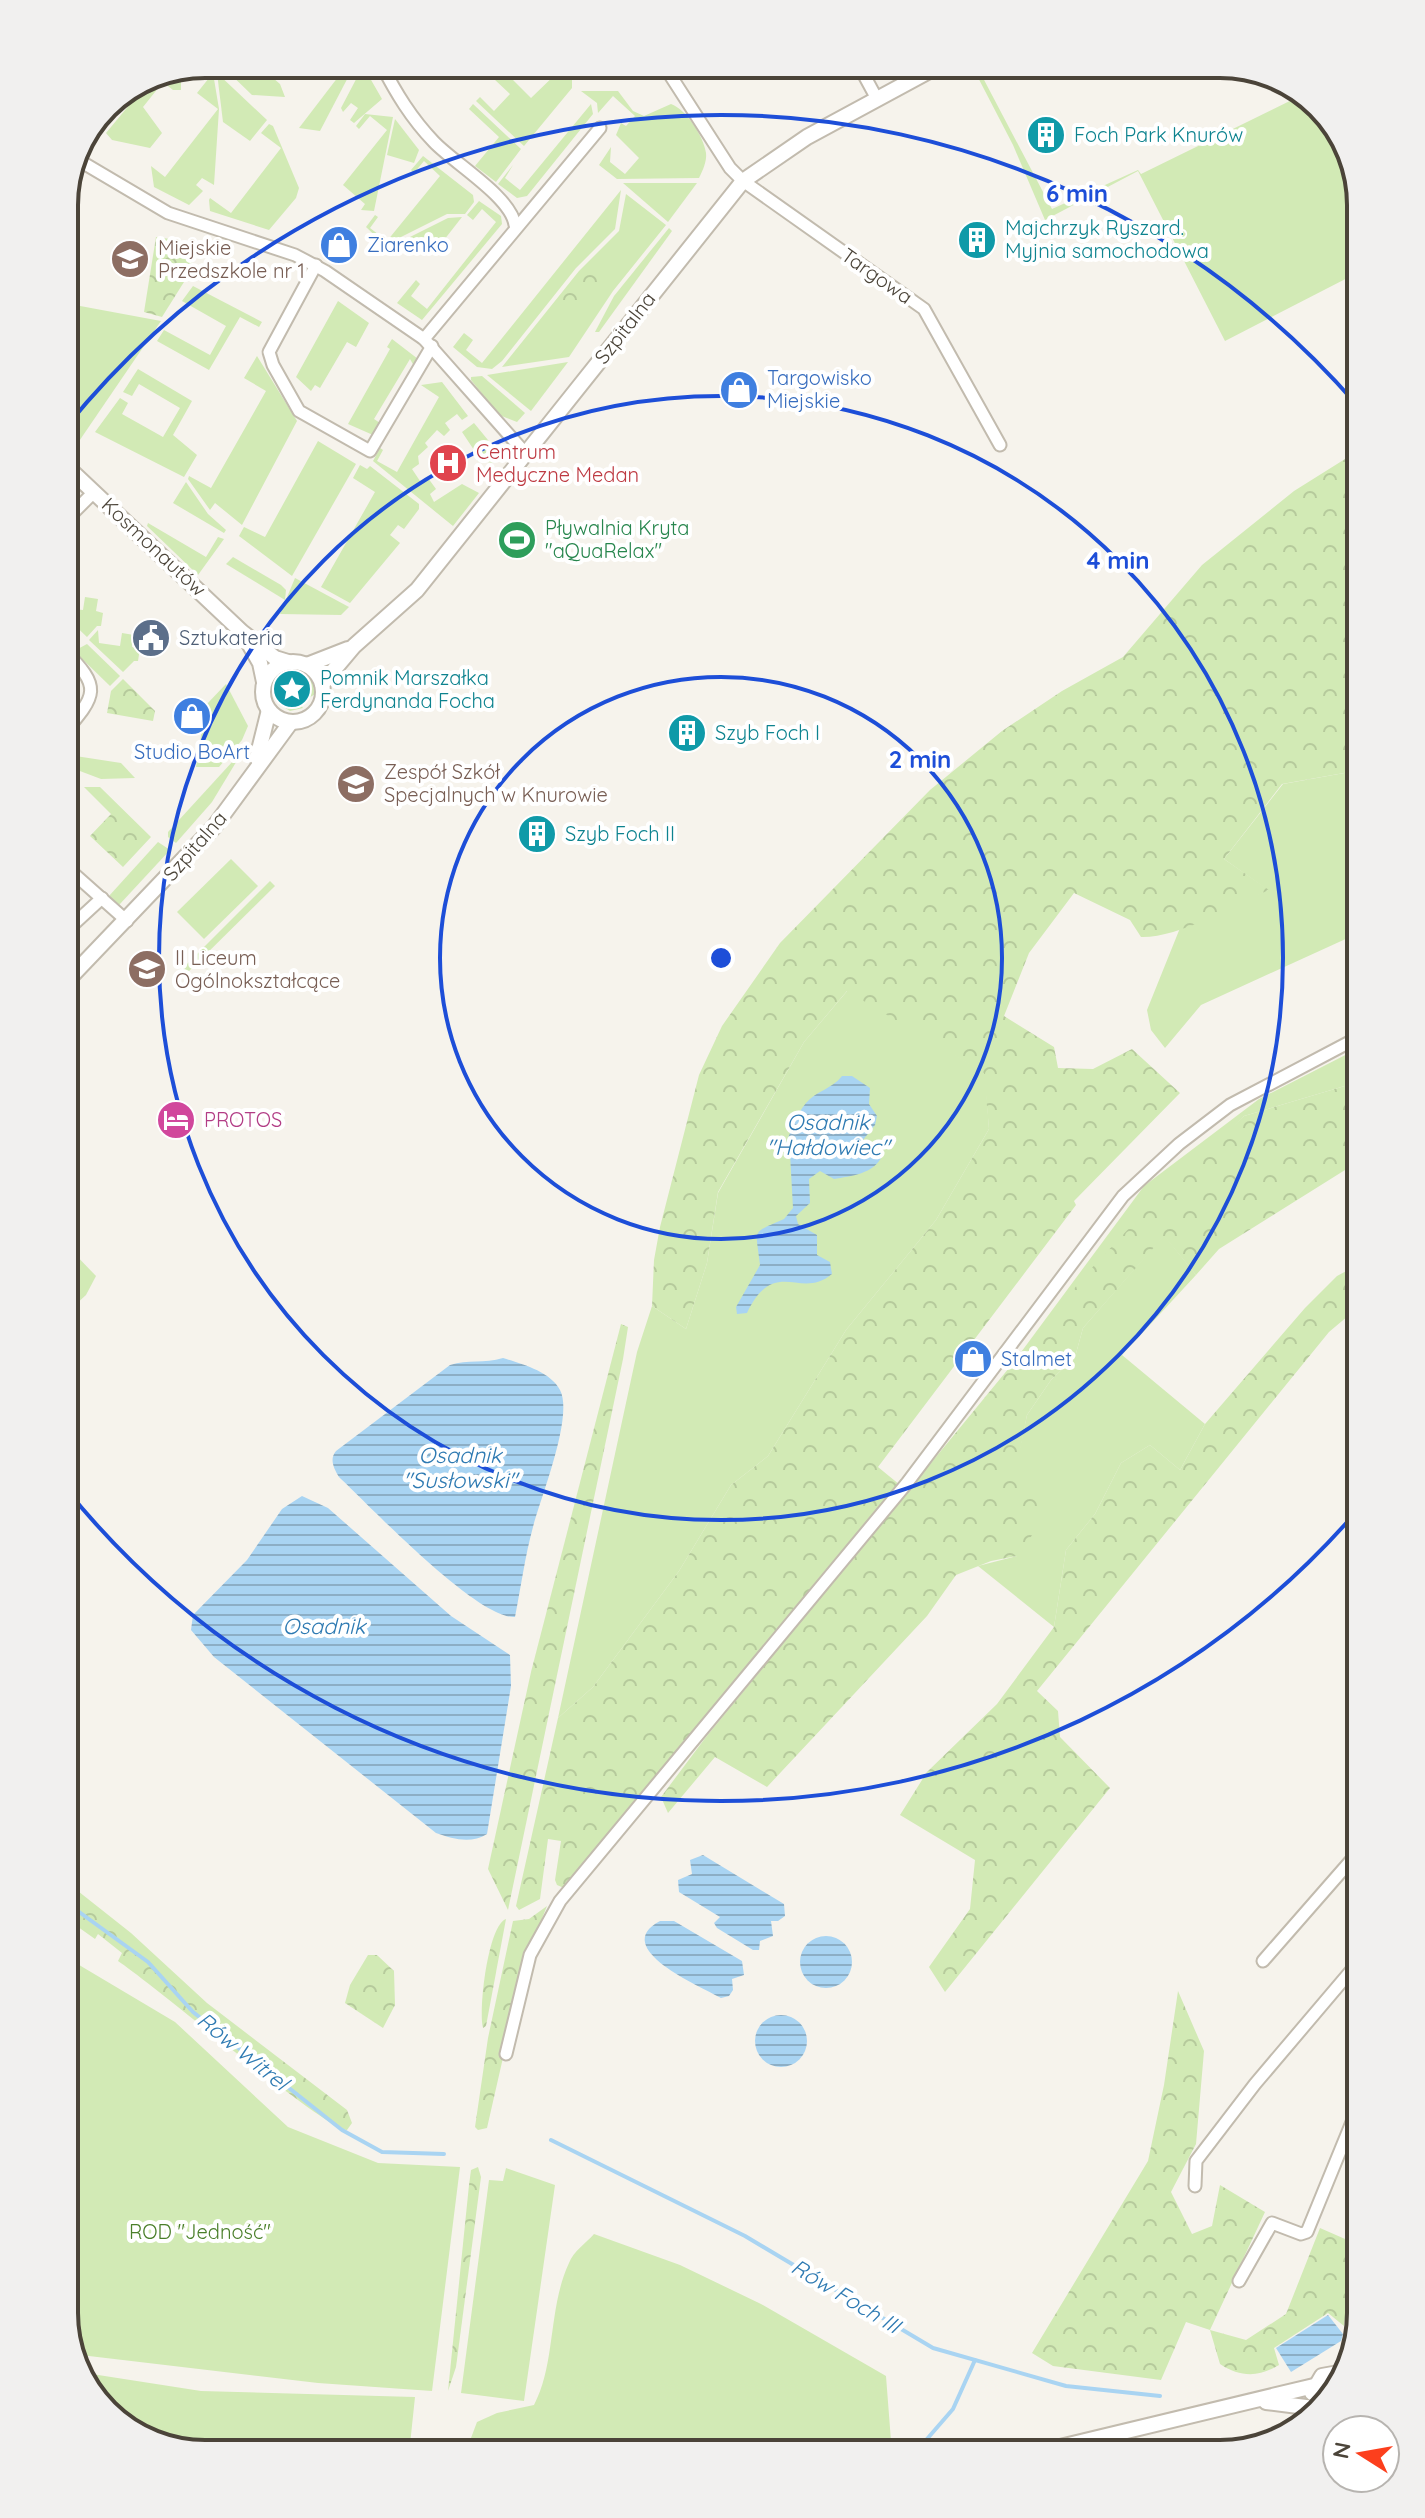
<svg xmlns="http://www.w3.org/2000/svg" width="1425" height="2518" viewBox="0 0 1425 2518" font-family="Quicksand,sans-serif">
<defs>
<pattern id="forest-crowns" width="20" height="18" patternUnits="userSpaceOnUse" patternTransform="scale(2)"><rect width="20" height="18" fill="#d2eab5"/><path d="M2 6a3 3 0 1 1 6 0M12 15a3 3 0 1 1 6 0" fill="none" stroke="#b6ca9c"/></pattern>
<pattern id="water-rules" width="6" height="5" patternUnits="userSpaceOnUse" patternTransform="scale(2)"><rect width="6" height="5" fill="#a9d4f2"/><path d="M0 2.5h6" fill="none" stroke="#8caec5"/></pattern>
</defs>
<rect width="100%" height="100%" fill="#f6f3ec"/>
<!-- green -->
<g fill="#d2eab5">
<path d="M231,64l-3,4 15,12 13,-16h24l-7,14 7,6 5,13 -33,-2 -30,-29z"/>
<path d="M348,64h7l-35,67 -21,-3z"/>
<path d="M478,64h19l34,34 30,-29 11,11v8l-48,58 -48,-45 4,-4 14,14 16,-17z"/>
<path d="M971,64h32l-21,12 70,133 86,-39 3,4 165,-81 44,58 11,54v66l-136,70 -87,-170 -93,49 -32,-75z"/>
<path d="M363,66l19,33 -28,24 -4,-3 8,-12 -7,-5 -8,9 -2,-4z"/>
<path d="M181,69v21h-8l-10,-8 -20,25 19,26 -12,15 -38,-8 -6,-7 49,-59z"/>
<path d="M213,73l6,36 -5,76 -12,-7 -6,7 7,6 -14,14 -35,-18 -3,-21 14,11 53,-68 -21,-16z"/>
<path d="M217,73l50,47 -17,21 -27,-19z"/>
<path d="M581,91h37l15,20 11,5 27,-12c15,5 33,33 35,49 1,8 -3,17 -7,25l-82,1 -18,-14 12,-18 -1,15 15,12 14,-16 -23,-23 5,-12 5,3 9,-10 -22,-20 -15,17 -1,-10z"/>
<path d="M473,104l48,45 -25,33 -21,-16 24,-29 -30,-28z"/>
<path d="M591,104l2,10 -66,82 -10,2 -19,-14 15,-19 -8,13 15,12z"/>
<path d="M365,114l28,3 -19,94 -13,-1 4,-6 -22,-19 44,-55 -17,-14 -11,13 -3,-3z"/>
<path d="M395,119l24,31 -5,13 -27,-8z"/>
<path d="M269,124l4,2 26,62 -3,10 -27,32 -59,-19 -1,-11 1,-2 21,15 50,-65 -20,-15z"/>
<path d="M423,156l50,39 1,7 -9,12h-18l-62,31 -19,-18 9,-12 3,2 -8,11 17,13 53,-65 -16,-15 -10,12 -3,-3z"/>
<path d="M623,183h74l-29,39z"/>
<path d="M621,190l-6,39 -39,39 -74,93 -10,8 -15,-2 -24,-20 11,-14 9,7 -7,10 16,13z"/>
<path d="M626,194l40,31 -53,66 -44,66 -67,10 77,-96 40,-40z"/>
<path d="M479,201l22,15 1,8 -80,96 -25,-17 19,-23 4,4 -9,12 16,13 69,-87 -14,-13 -9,11 -6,-5z"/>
<path d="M462,217l-18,23 -48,4 52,-26z"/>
<path d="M669,228l3,3 -73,101h-4l19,-36z"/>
<path d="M193,286l69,36 -3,5 -19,-10 -31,53 -52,-29 7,-11 46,25 16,-29 -44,-25z"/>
<path d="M338,301l31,22 -13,24 -9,-5 -27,46 -5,-3 -4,6 -15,-14z"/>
<path d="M64,303l97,18 -90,132 -7,-5z"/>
<path d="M392,339l26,20 -4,7 -4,-7 -36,60 6,4 -7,12 -25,-11 42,-75 -3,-2z"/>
<path d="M257,356l40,65 -55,104 -27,-22 -5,7 -22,-31 1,-3 22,12 55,-97 -22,-13z"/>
<path d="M568,362l-37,49 -44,-36z"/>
<path d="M138,369l54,32 -19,34 24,20 -13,22 -89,-45 25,-34 8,5 -6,11 41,23 17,-29 -41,-24 -7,12 -9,-4z"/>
<path d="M482,376l43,37 -8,9 -18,-7 -28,-35v-3z"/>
<path d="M442,382l26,34 -6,4 -5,-6 -12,9 5,7 -6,6 -7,-6 -12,13 3,4 -10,9 1,8 -7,5 8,12 8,-3 8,11 -6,5 4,8 28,-18 17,9 -26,33 -80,-65 7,-13 3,2 -6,11 20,11 42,-75 -18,-12z"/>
<path d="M474,423l23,28 -1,12 -19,-2 1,-5 -16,-24z"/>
<path d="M318,441l38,23 -64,112 -53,-40 5,-9 21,10z"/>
<path d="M360,465l7,4 3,-3 49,38v5l-15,20 -6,-4 -8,10 10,8 -50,60 -29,-16 54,-95 -22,-14z"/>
<path d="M186,482l22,32 18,16 -2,3 -51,-30z"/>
<path d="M148,523l58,34 12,-20 6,2 -26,36 -51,-49z"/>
<path d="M233,557l48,28 5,5 -1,10 -59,-36z"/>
<path d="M295,578l54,29 -8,8 -61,-1z"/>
<path d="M85,597l13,2 -2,12 7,2 -2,13h-4l-10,11 -23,-22v-7l19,2z"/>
<path d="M98,630l1,13 21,3 2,-13 12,2 -2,12 8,1 -2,13h-4l-11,11 -34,-32z"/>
<path d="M87,644l33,32 -10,10 -36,-35z"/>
<path d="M295,670l17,9 3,15 -6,4 -11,-7 -4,5 9,12 -13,3 -11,-7 -5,-16 8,-14z"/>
<path d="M226,684l22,42 -6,14 -23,27h-23l10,-62z"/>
<path d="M244,749l-32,53 -36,41 -8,-6v-5z"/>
<path d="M69,755l52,8 14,15 -34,1 -37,-14z"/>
<path d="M1361,770v162l-160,73 -36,43 -14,-18 -4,-20 33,-82 88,-38 -44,-31 59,-75z"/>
<path d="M158,842l12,8 -51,55 -10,-9z"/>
<path d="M231,859l27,27 -54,53 -27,-27z"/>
<path d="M270,881l5,5 -90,89 -4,-5z"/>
<path d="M848,990l137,83 4,56 -53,91 -90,110 -78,126 -37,29 -52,86 -86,116 -35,31 79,-366 15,-46 34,23 21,-66 11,-70 86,-151z"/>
<path d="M1361,1047v30l-13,8 -104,31 -228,243 128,-173 115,-87z"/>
<path d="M1164,1235l32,40 -74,80 83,69 -25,46 -30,-25 -29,18 -26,51 -29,36 -12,77 -76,-61 39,-10 -2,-84 12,-57 24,-35 24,-23 8,-29z"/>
<path d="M68,1247l28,29 -10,19 -22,20v-65z"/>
<path d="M64,1956l111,66 113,105 90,36 82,4 -28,224 -114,-8 -246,-29 -8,-41z"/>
<path d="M506,2168l49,17 -31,216 -63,-8 28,-213 14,1z"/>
<path d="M594,2234l86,31 81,39 125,72 6,78h-427l12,-32 20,-9 37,-8c22,-42 14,-97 35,-142 4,-11 17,-20 25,-29z"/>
<path d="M79,2372l122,19 214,6 -6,57h-213l-70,-24z"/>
</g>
<!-- forest -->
<g fill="url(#forest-crowns)">
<path d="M156,237l14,2 25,14 -6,21 -27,43 -18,-5z"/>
<path d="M586,266l18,14 -29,38 -18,-13z"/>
<path d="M1361,449v235l-4,14 4,1v71l-79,14 -58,75 45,31c-35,16 -91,48 -128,47l-11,-17 -56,-27 -45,60 -25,63 50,31 4,21 35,1 39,-20 48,44 -106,108 2,4 -198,262 22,18 -336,403 -7,-3 -2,-5 6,-39 -13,-2 -8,60 -21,11 -3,-4 42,-188 35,-31 86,-116 52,-86 37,-29 78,-126 90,-110 53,-91 -5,-56 -137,-82 -43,51 -86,150 -11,71 -21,66 -34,-23 2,-46 6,-33 39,-152 23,-49 58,-83 150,-153 72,-59 60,-40 61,-34 79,-92 92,-74z"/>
<path d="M123,679l32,32 -2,10 -46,-8 4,-22z"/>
<path d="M84,787h16l51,50 -28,30 -33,-31 21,-22z"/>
<path d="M1361,1077v83l-142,89 -23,26 -32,-39 -81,92 -8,29 -24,23 -24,35 -11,57 30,44 -29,40 -26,5 -35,14 -29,41 -160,171 -52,-30 -47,56 -7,-16 45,-60 381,-464 62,-66 95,-91 104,-31z"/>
<path d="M1352,1268l9,18v19l-32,27 -292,359 21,20 2,26 50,51 -165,204 -16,-25 41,-58 5,-49 -75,-45 27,-43 70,-68 57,-77 12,-77 29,-36 26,-51 29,-18 30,25 25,-46 100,-116 32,-32z"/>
<path d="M621,1324l7,3 -5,32 -115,551 -20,-41 43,-197z"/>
<path d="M64,1880l67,53 76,70 140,107 5,13 -5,7c-17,3 -197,-148 -229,-169l4,-8 -24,-19 -3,5 -31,-22z"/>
<path d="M547,1906l-22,55 -38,167 -9,2 -3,-3 13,-89 25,-117 16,-2z"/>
<path d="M506,1919l-20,107 -3,2c-5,-18 5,-103 23,-109z"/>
<path d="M368,1955h9l17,16 1,34 -12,23 -38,-25 5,-18z"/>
<path d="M1178,1991l26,60 -8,93 -25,48 21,42 20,-8 8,-41 45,27 -55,118 36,10 40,-26 34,-86 41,18 -11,31 -6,49 -16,-13 -54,35 5,17c-21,13 -39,12 -59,-1l-10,-34 -24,-8 -25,58 -108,-14 -21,-13 116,-192 16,-76z"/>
<path d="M478,2167l3,10 -25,190 -8,24 21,-206 2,-15z"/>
</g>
<!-- water -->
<g fill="url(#water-rules)">
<path d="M842,1076h10l18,12 -1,16 8,12 -2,9 -12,15 16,9 3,7c-8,18 -31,20 -48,23l-14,-8 -11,8 1,24 -14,13 2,8 19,11v20l13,7 2,12c-32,27 -57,-19 -85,39l-10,1 -1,-7 24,-42c-4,-37 -10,-31 24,-46l9,-11 -3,-54 -7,-5c8,-15 12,-33 23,-46 10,-12 26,-14 36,-27z"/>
<path d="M503,1358c18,6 47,13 57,32 14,26 -20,109 -27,137 -8,29 -12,60 -18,90 -38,2 -145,-111 -176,-140 -5,-8 -10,-18 -3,-26l114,-86c18,-6 34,-1 53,-7z"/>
<path d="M302,1496l26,12 123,108 59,39 1,31 -24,148c-16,10 -34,5 -51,-1l-222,-176 -23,-27 2,-15 54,-55 35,-51z"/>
<path d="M703,1855l81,49 1,12 -7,5h-7l2,15 -13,5 -1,9h-6l-36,-22 -3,-5 6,-6 -41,-25 -1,-12 14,-6 -2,-14z"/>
<path d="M660,1921h14l68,40 2,14 -12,4 1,11 -4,6 -8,2c-21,-12 -112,-50 -61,-77z"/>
<circle cx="826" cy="1962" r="26"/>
<circle cx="781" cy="2041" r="26"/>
<path d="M1328,2315l15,19 -2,7 -50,31 -15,-24z"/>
</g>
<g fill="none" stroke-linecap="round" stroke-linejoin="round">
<!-- stream -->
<g stroke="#a9d4f2" stroke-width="4">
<path d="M64,1901l84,61 45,50 149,118 40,22 62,2"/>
<path d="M551,2140l194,96 188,112 133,38 94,10"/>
<path d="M914,2454l39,-45 22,-49"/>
</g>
<!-- minor casing -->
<g stroke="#c2bbae" stroke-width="15">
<g id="minor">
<path d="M381,64c15,29 30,54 53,78 21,22 77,55 81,83"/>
<path d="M663,64l67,104 13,13 181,128 76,136"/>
<path d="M858,64l19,35"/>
<path d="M80,161l88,52 127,42 30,16 99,68 101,114"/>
<path d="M316,265l-47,87 4,13 26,46 71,40 62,-105"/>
<path d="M424,339l176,-211"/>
<path d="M64,522l30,-30"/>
<path d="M64,733c33,-39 38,-45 0,-83"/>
<path d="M64,865l63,56"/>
<path d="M64,933l38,-35"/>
<path d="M1263,1961l98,-112"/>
<path d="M506,2054l24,-99 30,-54 347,-418 216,-287 56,-52 51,-39 131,-69"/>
<path d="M1195,2186l1,-25 59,-77 106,-125"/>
<path d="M1239,2281l33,-58 29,11 6,-2 54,-132"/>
</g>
</g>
<!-- tertiary casing -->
<g stroke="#c2bbae" stroke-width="18">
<g id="tertiary">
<path d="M64,464l178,168 33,26 13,4"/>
<path d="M247,640l13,23 4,19"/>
<circle cx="293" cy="692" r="30"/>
<path d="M307,665l41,-16"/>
<path d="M322,684l32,-38 63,-56 326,-409 64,-44 135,-73"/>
<path d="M257,758l12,-48"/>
<path d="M64,984l150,-157 77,-105"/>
<path d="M1312,2393l10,-17 22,-4"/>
<path d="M1266,2402l48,6"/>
<path d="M1031,2454l283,-68"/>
</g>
</g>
<!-- minor -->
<use href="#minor" stroke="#fff" stroke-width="11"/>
<!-- tertiary -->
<use href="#tertiary" stroke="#fff" stroke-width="14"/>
</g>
<!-- distance rings -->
<g fill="none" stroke="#1d4ed8" stroke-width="4">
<circle cx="721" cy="958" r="281"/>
<circle cx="721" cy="958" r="562"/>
<path d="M1357 1511A843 843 0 0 1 66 1489M66 427A843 843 0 0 1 1357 405"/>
</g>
<!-- icons -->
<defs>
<g id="building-disc" transform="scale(2)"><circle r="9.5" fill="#0f9aa8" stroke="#fff"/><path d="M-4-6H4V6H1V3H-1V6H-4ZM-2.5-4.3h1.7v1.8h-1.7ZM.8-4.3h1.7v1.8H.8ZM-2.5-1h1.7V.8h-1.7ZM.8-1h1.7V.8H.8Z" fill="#fff"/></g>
<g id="shop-disc" transform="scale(2)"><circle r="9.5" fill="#3f7fe0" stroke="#fff"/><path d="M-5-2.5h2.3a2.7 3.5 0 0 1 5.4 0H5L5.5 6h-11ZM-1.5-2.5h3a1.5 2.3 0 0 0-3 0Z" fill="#fff"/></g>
<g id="school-disc" transform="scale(2)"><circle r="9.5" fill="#8d6e63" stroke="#fff"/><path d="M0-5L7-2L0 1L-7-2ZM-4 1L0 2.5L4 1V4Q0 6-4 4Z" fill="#fff"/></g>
<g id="hospital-disc" transform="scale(2)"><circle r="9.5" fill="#e0444e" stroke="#fff"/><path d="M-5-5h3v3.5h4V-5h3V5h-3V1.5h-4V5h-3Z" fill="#fff"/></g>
<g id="stadium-disc" transform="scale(2)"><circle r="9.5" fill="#2e9e5b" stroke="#fff"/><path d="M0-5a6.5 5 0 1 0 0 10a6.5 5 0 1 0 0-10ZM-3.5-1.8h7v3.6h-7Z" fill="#fff"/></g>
<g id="civic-disc" transform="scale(2)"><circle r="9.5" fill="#5c6f8a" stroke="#fff"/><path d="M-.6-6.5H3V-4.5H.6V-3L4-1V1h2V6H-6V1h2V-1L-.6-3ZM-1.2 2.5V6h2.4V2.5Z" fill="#fff"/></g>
<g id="sight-disc" transform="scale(2)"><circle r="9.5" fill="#0f9aa8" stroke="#fff"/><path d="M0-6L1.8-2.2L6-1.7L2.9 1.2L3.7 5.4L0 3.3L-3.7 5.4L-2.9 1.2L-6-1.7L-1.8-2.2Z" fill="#fff"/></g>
<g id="hotel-disc" transform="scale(2)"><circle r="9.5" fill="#d1479c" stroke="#fff"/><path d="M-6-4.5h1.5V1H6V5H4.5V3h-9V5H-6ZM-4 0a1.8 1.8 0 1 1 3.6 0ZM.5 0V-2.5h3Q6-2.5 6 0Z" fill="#fff"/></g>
</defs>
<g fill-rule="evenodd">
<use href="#building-disc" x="1046" y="135"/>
<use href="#building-disc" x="977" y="240"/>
<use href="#shop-disc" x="339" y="245"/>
<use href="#school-disc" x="130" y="259"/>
<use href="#shop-disc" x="739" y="390"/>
<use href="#hospital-disc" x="448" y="463"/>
<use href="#stadium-disc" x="517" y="540"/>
<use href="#civic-disc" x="151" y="638"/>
<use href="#sight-disc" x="292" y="689"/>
<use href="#shop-disc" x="192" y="716"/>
<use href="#building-disc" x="687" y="733"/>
<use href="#school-disc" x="356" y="784"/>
<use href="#building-disc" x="537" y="834"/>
<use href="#school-disc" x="147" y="969"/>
<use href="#hotel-disc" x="176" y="1120"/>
<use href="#shop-disc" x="973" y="1359"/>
</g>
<g text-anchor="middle" stroke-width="8" stroke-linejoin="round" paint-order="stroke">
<!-- culture labels -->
<g font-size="20" fill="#0d838f" stroke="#fff" text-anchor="start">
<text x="1074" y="142">Foch Park Knurów</text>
<text x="1005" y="235">Majchrzyk Ryszard.<tspan x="1005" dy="23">Myjnia samochodowa</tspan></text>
<text x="320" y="685">Pomnik Marszałka<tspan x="320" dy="23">Ferdynanda Focha</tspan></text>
<text x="715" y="740">Szyb Foch I</text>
<text x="565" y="841">Szyb Foch II</text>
</g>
<!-- shop labels -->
<g font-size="20" fill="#366cbe" stroke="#fff" text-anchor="start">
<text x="367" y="252">Ziarenko</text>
<text x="767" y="385">Targowisko<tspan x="767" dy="23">Miejskie</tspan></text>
<text x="192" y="759" text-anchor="middle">Studio BoArt</text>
<text x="1001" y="1366">Stalmet</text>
</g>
<!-- education labels -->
<g font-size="20" fill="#785e54" stroke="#fff" text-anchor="start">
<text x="158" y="255">Miejskie<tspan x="158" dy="23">Przedszkole nr 1</tspan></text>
<text x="384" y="779">Zespół Szkół<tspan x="384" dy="23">Specjalnych w Knurowie</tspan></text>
<text x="175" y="965">II Liceum<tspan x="175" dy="23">Ogólnokształcące</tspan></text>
</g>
<!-- street labels -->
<g font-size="20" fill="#4b4439" stroke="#fff">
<text transform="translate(877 276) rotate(35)" y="7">Targowa</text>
<text transform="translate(625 328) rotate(-52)" y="7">Szpitalna</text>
<text transform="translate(154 547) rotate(43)" y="7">Kosmonautów</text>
<text transform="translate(195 846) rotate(-49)" y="7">Szpitalna</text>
</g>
<!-- health labels -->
<g font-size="20" fill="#be3a42" stroke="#fff" text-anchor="start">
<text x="476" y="459">Centrum<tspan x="476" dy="23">Medyczne Medan</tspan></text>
</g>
<!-- leisure labels -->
<g font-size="20" fill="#27864d" stroke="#fff" text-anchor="start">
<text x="545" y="535">Pływalnia Kryta<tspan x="545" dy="23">"aQuaRelax"</tspan></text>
</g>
<!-- service labels -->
<g font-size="20" fill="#4e5e75" stroke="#fff" text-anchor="start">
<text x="179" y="645">Sztukateria</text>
</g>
<!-- hotel labels -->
<g font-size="20" fill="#b23c85" stroke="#fff" text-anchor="start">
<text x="204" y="1127">PROTOS</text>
</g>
<!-- park labels -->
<g font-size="20" fill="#4a7f2a" stroke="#fff">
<text x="200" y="2239">ROD "Jedność"</text>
</g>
<!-- water labels -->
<g font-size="22" font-style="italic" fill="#2e7ab2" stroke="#fff">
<text x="828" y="1130">Osadnik<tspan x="828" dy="25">"Hałdowiec"</tspan></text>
<text x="460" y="1463">Osadnik<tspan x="460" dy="25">"Susłowski"</tspan></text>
<text x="324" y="1634">Osadnik</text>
<text transform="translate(243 2051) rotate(39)" y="8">Rów Witrel</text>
<text transform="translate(846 2296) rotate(31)" y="8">Rów Foch III</text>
</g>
</g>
<!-- crop -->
<path d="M0 0H1425V2518H0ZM205 78H1220A127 127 0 0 1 1347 205V2313A127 127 0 0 1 1220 2440H205A127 127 0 0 1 78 2313V205A127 127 0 0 1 205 78Z" fill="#f1f0ef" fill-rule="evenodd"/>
<path fill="none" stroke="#4b4439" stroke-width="4" d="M205 78H1220A127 127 0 0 1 1347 205V2313A127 127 0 0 1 1220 2440H205A127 127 0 0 1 78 2313V205A127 127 0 0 1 205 78Z"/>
<circle cx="721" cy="958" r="12" fill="#1d4ed8" stroke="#fff" stroke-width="4"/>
<g font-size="24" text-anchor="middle" font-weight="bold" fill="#1d4ed8" stroke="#fff" stroke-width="8" stroke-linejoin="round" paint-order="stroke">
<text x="1077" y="202">6 min</text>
<text x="1118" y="569">4 min</text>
<text x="920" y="768">2 min</text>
</g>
<!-- north arrow -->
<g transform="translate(1361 2454) rotate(281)"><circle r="38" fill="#ffffff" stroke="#b7b4b0" stroke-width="2"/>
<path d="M0-6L14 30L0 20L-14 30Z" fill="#fc3f1d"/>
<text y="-12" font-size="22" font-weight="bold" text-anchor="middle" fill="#4b4439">N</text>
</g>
</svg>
